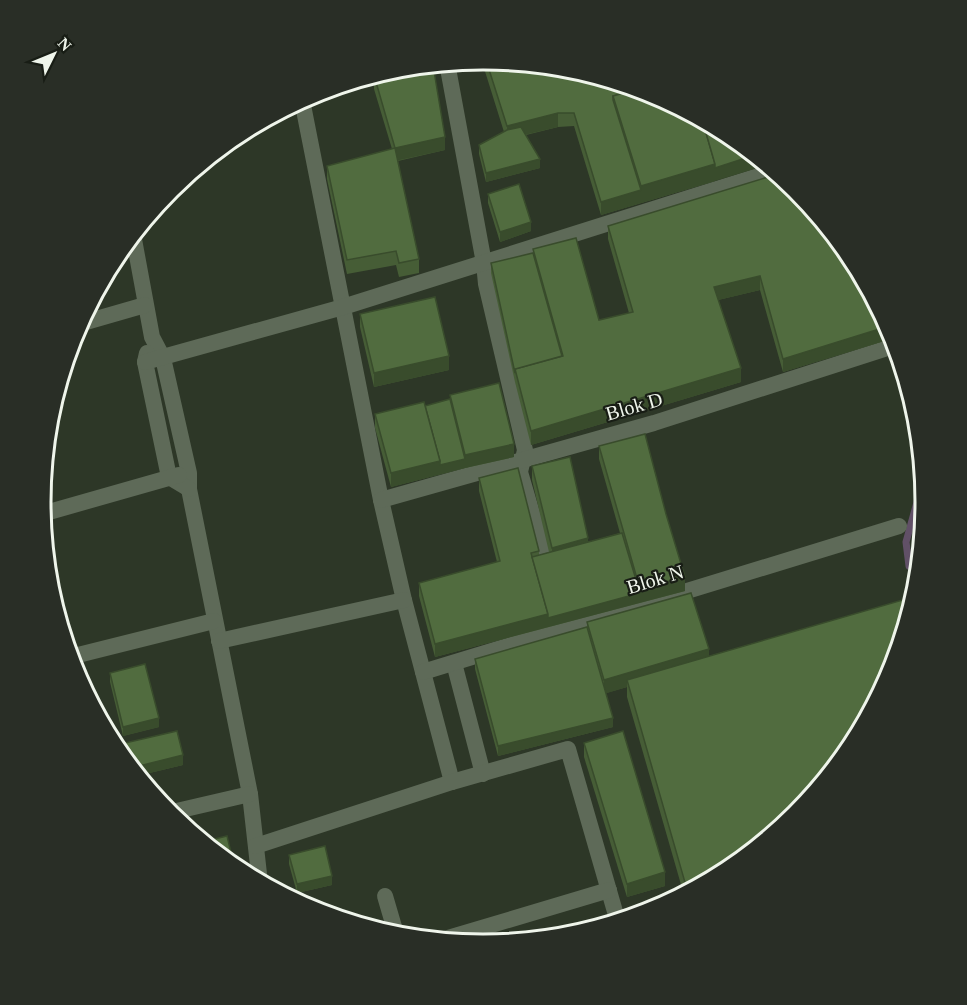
<svg xmlns="http://www.w3.org/2000/svg" width="967" height="1005" viewBox="0 0 967 1005" font-family="'Times New Roman',serif">
<rect width="100%" height="100%" fill="#2d3727"/>
<g fill="none" stroke-linecap="round" stroke-linejoin="round">
<!-- stream -->
<path stroke="#615067" stroke-width="7" d="M909,566l-3,-24 18,-65"/>
<!-- minor -->
<g stroke="#5e6a58" stroke-width="16">
<path d="M447,63l37,200 2,21 39,166 -5,22 24,82"/>
<path d="M302,100l79,400 23,100 48,182"/>
<path d="M133,234l19,103 11,21 26,115v16l61,305 10,89"/>
<path d="M79,324l66,-19"/>
<path d="M147,353l-2,9 24,115 20,12"/>
<path d="M145,362l198,-55 431,-136"/>
<path d="M381,500l273,-77 243,-78"/>
<path d="M42,514l137,-39"/>
<path d="M219,641l185,-41"/>
<path d="M70,657l144,-36"/>
<path d="M454,663l29,111"/>
<path d="M423,672l476,-146"/>
<path d="M168,813l82,-19"/>
<path d="M256,846l196,-64 116,-33 50,173"/>
<path d="M385,896l12,41"/>
<path d="M438,941l171,-51"/>
</g>
</g>
<!-- wall -->
<g fill="#465d36">
<path d="M483,60l87,8 160,66 -15,47 -114,34 -27,-89 -16,1 -32,8 14,33 -54,14 -7,-28v-9l25,-13 -21,-67z"/>
<path d="M374,75l71,75 -47,11 21,98v14l-20,4 -3,-12 -49,9 -20,-95v-13l65,-17 -18,-60z"/>
<path d="M797,189l55,68 41,76 1,5 -111,34 -23,-82 -42,10 23,82 -210,63 -16,-63 -24,-109v-10l42,-10v-4l66,71 30,-7 -21,-74v-13z"/>
<path d="M488,194l43,37 -31,11 -12,-39z"/>
<path d="M360,314l89,56 -75,17 -14,-60z"/>
<path d="M450,395l64,62 -49,11 -74,19 -16,-59v-14l50,-8 25,-7z"/>
<path d="M599,446l86,145 -250,66 -16,-61v-13l78,-21 -18,-71v-13l60,73v4l10,-3 -17,-72v-14l56,76 32,-9 -21,-74z"/>
<path d="M44,540l10,46v9h-3l-2,-6z"/>
<path d="M909,571l9,18 -189,282 -45,24 -57,-198v-10l-21,6 7,34 -115,29 -23,-87v-10l112,-32v-5l122,34 202,-58 -2,-10z"/>
<path d="M53,601l16,36v10h-2z"/>
<path d="M110,673l49,54 -36,9 -13,-54z"/>
<path d="M125,743l58,22 -46,11 -9,-12 -3,-11z"/>
<path d="M584,743l81,143 -38,11 -43,-140z"/>
<path d="M289,855l43,30 -35,8 -8,-29z"/>
</g>
<!-- shaded-wall -->
<g fill="#394c2c">
<path d="M558,113v14l-51,12v-13z"/>
<path d="M445,137v13l-50,11v-13z"/>
<path d="M755,155l12,10 -52,16 -114,34v-13l40,-12v-4l74,-22z"/>
<path d="M540,159v9l-54,14v-9z"/>
<path d="M531,222v9l-31,11v-10z"/>
<path d="M846,249l6,8 -10,11v-18z"/>
<path d="M760,276v14l-46,11v-14z"/>
<path d="M889,326l5,12 -111,34v-13z"/>
<path d="M449,356v14l-75,17v-14z"/>
<path d="M741,368v14l-210,63v-14z"/>
<path d="M514,444v13l-49,11v-13z"/>
<path d="M465,459v9l-74,19v-14l49,-12z"/>
<path d="M588,538v13l-36,11v-14z"/>
<path d="M685,577v14l-250,66v-13l113,-30 92,-21v-4z"/>
<path d="M709,649v14l-82,17v7l-23,7v-14z"/>
<path d="M159,718v9l-36,9v-9z"/>
<path d="M613,718v9l-115,29v-10z"/>
<path d="M183,755v10l-46,11 -6,-8z"/>
<path d="M665,872v14l-38,11v-13z"/>
<path d="M332,876v9l-35,8v-9z"/>
</g>
<!-- building -->
<g fill="#516c3f" stroke="#394c2c" stroke-width="1.5">
<path d="M486,60l84,8 68,21 -25,7v4l28,90 -40,12 -27,-89h-16l-51,13z"/>
<path d="M433,65l12,72 -50,11 24,111 -20,4 -3,-12 -49,9 -20,-94 68,-18 -21,-73z"/>
<path d="M638,89l15,4 49,26 13,45 -74,22 -28,-90z"/>
<path d="M702,119l28,15 25,21 -40,13v-4z"/>
<path d="M521,127l19,32 -54,14 -7,-28 28,-15z"/>
<path d="M778,174l19,15 39,48 6,17 7,-2 3,5 37,69 -106,33 -23,-83 -46,11 27,81 -210,63 -16,-62 48,-13 -30,-107 43,-11 23,82 34,-8 -25,-86z"/>
<path d="M519,184l12,38 -31,10 -12,-38z"/>
<path d="M838,240l8,9 -4,1z"/>
<path d="M533,253l29,103 -47,13v4l-24,-110z"/>
<path d="M435,297l14,59 -75,17 -14,-59z"/>
<path d="M499,383l15,61 -49,11 -15,-60z"/>
<path d="M450,399l15,60 -25,6v-4l-15,-55z"/>
<path d="M424,402l16,59 -49,12 -16,-59z"/>
<path d="M645,434l21,80 19,63 -45,12 -41,-143z"/>
<path d="M570,457l18,81 -36,10 -20,-82z"/>
<path d="M518,468l21,83 -8,2 17,61 -113,30 -16,-61 81,-22 -21,-83z"/>
<path d="M622,533l18,60 -92,25v-4l-16,-57z"/>
<path d="M47,539l7,47h-5l-5,-46z"/>
<path d="M920,567l-2,22 -25,83 -41,77 -56,67 -67,55 -41,22 -61,-213 286,-83 -4,-26z"/>
<path d="M691,593l18,56 -105,31 -17,-58z"/>
<path d="M63,600l6,37 -5,1 -11,-37z"/>
<path d="M587,627l26,91 -115,28 -23,-87z"/>
<path d="M145,664l14,54 -36,9 -13,-54z"/>
<path d="M177,731l6,24 -52,13 -6,-25z"/>
<path d="M623,731l42,141 -38,12 -43,-141z"/>
<path d="M181,815l3,12 -12,-10z"/>
<path d="M227,836l8,33 -28,-23 -1,-5z"/>
<path d="M325,846l7,30 -35,8 -8,-29z"/>
</g>
<g text-anchor="middle" stroke-width="4.5" stroke-linejoin="round" paint-order="stroke">
<!-- street labels -->
<g font-size="20" fill="#eff5eb" stroke="#181d15">
<text transform="translate(634 406) rotate(-16)" y="7">Blok D</text>
<text transform="translate(655 579) rotate(-17)" y="7">Blok N</text>
</g>
</g>
<!-- crop -->
<path d="M0 0H967V1005H0ZM51 502a432 432 0 1 1 864 0a432 432 0 1 1-864 0Z" fill="#292e26" fill-rule="evenodd"/>
<path fill="none" stroke="#eff5eb" stroke-width="3" d="M51 502a432 432 0 1 1 864 0a432 432 0 1 1-864 0Z"/>
<!-- north arrow -->
<g transform="translate(54 54) rotate(47)" stroke="#181d15" stroke-width="4.5" paint-order="stroke">
<path d="M0-4.5L10 22L0 15L-10 22Z" fill="#eff5eb"/>
<text y="-9" font-size="16" font-weight="bold" text-anchor="middle" fill="#eff5eb">N</text>
</g>
</svg>
